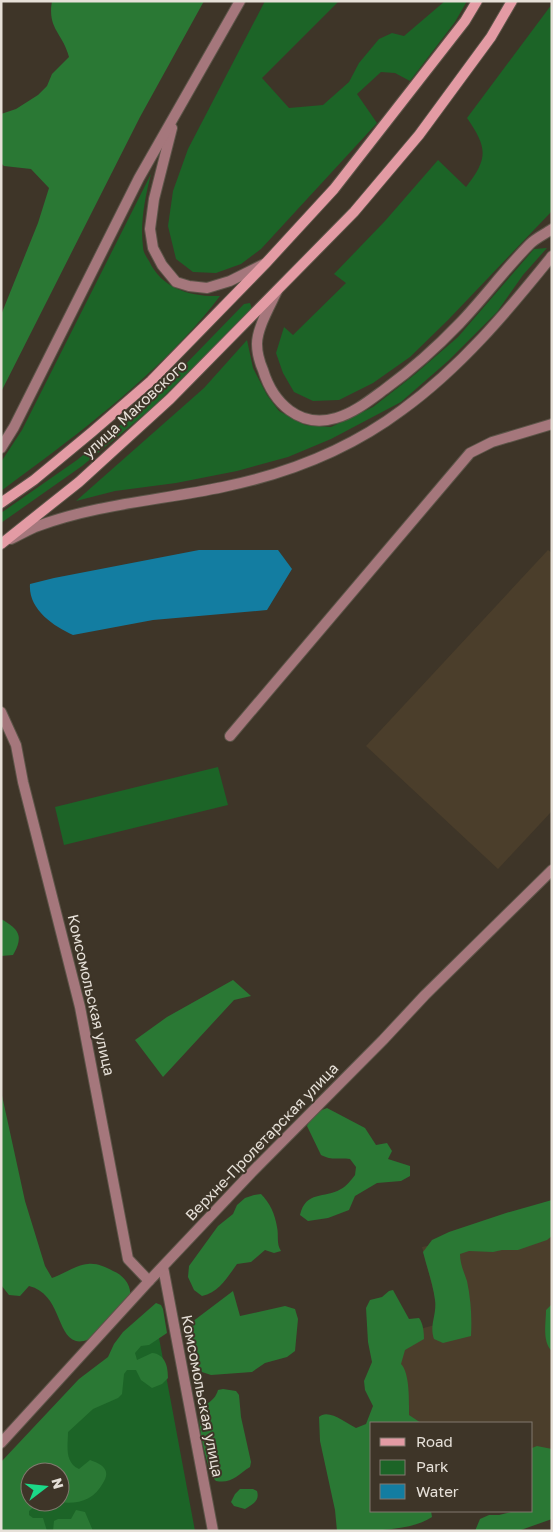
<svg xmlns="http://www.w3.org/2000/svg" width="553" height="1532" viewBox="0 0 553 1532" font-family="'Golos Text',sans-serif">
<rect width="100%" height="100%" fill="#3e3528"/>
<!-- built -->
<g fill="#4b3e2b">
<path d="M548,550l4,3v258l-54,58 -132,-123z"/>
<path d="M552,1222v236l-20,5v-40h-137l-19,-82 66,-18 -20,-76z"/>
</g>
<!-- green -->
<g fill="#1c6427" fill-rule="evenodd">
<path d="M265,1h74l-77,77 27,30 34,-3 26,-23 10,-19 20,-24 13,-6 12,3 41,-35h22l-12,21 -45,59 -15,-8 -14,-1 -24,22 20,29 -116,126 -20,15 -25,9 -23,-1 -17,-13 -8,-33 5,-35 15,-42z"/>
<path d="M552,4v207l-104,109 -38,37 -37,26 -34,17 -26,1 -19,-9 -11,-19 -7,-20 8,-26 9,8 53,-52 -12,-9 51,-53 53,-61 28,27c23,-29 21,-40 1,-69z"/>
<path d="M151,174c-6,23 -11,49 -8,73 0,5 3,9 6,14 13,28 42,36 71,35 -43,57 -107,111 -164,154 -18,14 -37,27 -55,41v-29l21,-32z"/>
<path d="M547,248l-24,27 -26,37 -49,49 -47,41 -70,37 -43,18 -51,14 -61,12 -61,8 -39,10 128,-113 43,-48 6,28 14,27 12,16 26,14 26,2 42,-20 41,-32 44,-38 76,-88z"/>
<path d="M250,303l2,6 -101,100 -69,57 -81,57v-10l76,-53 71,-57 96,-99z"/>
<path d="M218,767l10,38 -164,40 -9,-38z"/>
<path d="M154,1311l41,220h-192l-2,-48zM30,1472h30v30h-30z"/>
</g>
<!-- forest -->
<g fill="#2a7834">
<path d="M52,1h152l-64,116 -139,275v-77l37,-92 11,-35 -18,-19 -27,-3 -3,-3v-49l15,-5 22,-14 9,-9 5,-12 17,-17c-6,-24 -22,-28 -17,-56z"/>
<path d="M1,919c18,10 23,17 12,36l-12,1z"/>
<path d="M233,980l18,16 -17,4 -71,77 -28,-37 32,-23z"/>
<path d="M1,1091l24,110 20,65 7,12c10,-3 26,-14 36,-14 9,-1 17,3 25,7 10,4 19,14 17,26 -1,6 -36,40 -43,43 -2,1 -8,2 -11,1 -20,-6 -15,-47 -47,-55l-9,10 -11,-1 -8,-10z"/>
<path d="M327,1108l38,20 11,17 11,-2 5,8 -4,8 22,7v10l-9,5 -24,2 -22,13 -6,14 -21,8 -20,3 -8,-6c6,-25 24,-16 41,-26 6,-3 10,-9 14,-14l1,-8 -6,-8c-12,-2 -17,2 -29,-4l-14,-29c4,-10 9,-14 20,-18z"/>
<path d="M261,1194c9,9 14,20 16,33 2,9 -1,16 4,24l-7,2 -9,-3 -14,12 -14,2c-10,14 -18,28 -35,32l-8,-6 -6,-13 1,-11 29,-40 15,-12 4,-9 8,-7 9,-3z"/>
<path d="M552,1200v36l-5,4 -29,10h-16l-9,2 -24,-1 -9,3c0,10 4,18 7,27 4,19 5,37 4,55l-28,7 -9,-4c-5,-14 3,-24 1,-39 -2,-16 -8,-32 -12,-48l9,-12 17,-8 57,-19z"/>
<path d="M393,1290l16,29 10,-1c4,5 5,14 5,21l-19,11 -4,14c9,9 8,38 8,51l12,8h-49v88h59l1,6c-22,15 -67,14 -95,14l-2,-21 -15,-69 -1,-24c9,-9 27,6 37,11l10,-4 7,-18 -8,-16 -1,-9 8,-19 -4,-20 -2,-34 4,-8 12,-3 7,-6z"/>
<path d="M233,1291l7,25 45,-10 10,3 3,10 -3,32 -8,6 -22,6 -13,9 -41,3 -9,-3 -6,-9 -3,-8 -1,-33z"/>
<path d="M156,1303l5,2 2,4 4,24 -18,12 -8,1 -6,7 2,7 15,-7c13,1 16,13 16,25l-6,6 -10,4 -11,-8 -5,-10h-9l-3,4 -2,20 -4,4 -25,11 -25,23c0,13 -4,30 11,37l11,-9c5,2 11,4 14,8 4,5 2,10 -1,15 -9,17 -26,22 -44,19l1,-30h-30v30h10l-11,9v4l4,3h10l4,13h-46v-69l78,-83 29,-22 6,-13 9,-12z"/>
<path d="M552,1304v47c-10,-9 -6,-28 -6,-41z"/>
<path d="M223,1389l13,2 3,4 2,22 10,45 -1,5c-13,8 -18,17 -34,14 -8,-6 -19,-57 -16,-67 3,-12 14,-10 18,-24z"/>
<path d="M537,1446l15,3v70l-34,12h-43l5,-12 9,-4h10l16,-4h17v-63z"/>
<path d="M240,1489h13l4,2c3,10 -4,13 -12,18l-11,-3 -3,-4 4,-8z"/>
<path d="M76,1510l9,2 8,19h-40l1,-10 4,-2h13z"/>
</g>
<!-- water -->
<path fill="#137da1" d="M199,550h79l14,19 -25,41 -114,10 -80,15c-20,-9 -45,-26 -43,-51l24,-6z"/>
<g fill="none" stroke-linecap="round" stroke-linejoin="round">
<!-- minor casing -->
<g stroke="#5c5448" stroke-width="12">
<g id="minor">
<path d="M1,712l15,33 7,37 57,225 48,252 21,22"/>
<path d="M230,736l240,-283 22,-11 60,-18"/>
<path d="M163,1267l50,264"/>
</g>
</g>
<!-- tertiary casing -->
<g stroke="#5c5448" stroke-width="12">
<g id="tertiary">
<path d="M172,128l-18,71 -4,30 3,19 9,17 14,17 13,4 18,2 23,-7 34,-17"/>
<path d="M277,291c-7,15 -20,37 -20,53 0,9 3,19 6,26 10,33 37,59 73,48 18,-5 34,-18 49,-29 26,-19 52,-42 74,-65 25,-26 46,-55 71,-80 6,-6 15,-10 22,-15"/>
<path d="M1,448l13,-21 125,-249 101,-177"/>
<path d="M11,539c9,-4 18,-10 27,-13 59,-22 124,-26 185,-39 63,-13 127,-38 179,-77 58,-42 105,-98 150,-154"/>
<path d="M1,1443l148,-162 103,-109 131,-132 42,-45 127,-125"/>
</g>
</g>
<!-- secondary casing -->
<g stroke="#5c5448" stroke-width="12">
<g id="secondary">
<path d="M1,503l33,-23 58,-48 59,-51 114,-117 69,-75 131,-168 12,-20"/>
<path d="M1,544l78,-62 91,-83 184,-187 65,-77 72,-98 21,-36"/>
</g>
</g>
<!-- minor -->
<use href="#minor" stroke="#a5777c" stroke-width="10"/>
<!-- tertiary -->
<use href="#tertiary" stroke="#a5777c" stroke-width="10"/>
<!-- secondary -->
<use href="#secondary" stroke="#e39ba4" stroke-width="10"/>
</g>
<g text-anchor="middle" stroke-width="4" stroke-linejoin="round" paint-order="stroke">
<!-- street labels -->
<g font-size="15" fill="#e6e0d8" stroke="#3e3528">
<text transform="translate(135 409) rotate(-43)" y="5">улица Маковского</text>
<text transform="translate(91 995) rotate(77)" y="5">Комсомольская улица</text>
<text transform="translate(262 1142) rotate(-46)" y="5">Верхне-Пролетарская улица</text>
<text transform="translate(202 1396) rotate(79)" y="5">Комсомольская улица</text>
</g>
</g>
<!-- border -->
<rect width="553" height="1532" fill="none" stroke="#e6e0d8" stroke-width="5"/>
<!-- legend -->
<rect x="370" y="1422" width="162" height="90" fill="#3e3528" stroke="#81796e"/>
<rect x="380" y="1438" width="25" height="8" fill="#e39ba4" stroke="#81796e"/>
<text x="416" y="1447" font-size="15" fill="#e6e0d8">Road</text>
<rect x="380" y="1460" width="25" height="15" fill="#1c6427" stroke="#81796e"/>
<text x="416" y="1472" font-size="15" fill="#e6e0d8">Park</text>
<rect x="380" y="1484" width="25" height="15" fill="#137da1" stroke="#81796e"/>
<text x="416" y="1497" font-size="15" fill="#e6e0d8">Water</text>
<!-- north arrow -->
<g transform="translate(45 1487) rotate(74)"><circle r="24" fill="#3e3528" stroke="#81796e"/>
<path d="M0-4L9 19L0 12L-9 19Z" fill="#1bd988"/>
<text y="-8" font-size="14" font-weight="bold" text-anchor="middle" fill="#e6e0d8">N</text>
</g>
</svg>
